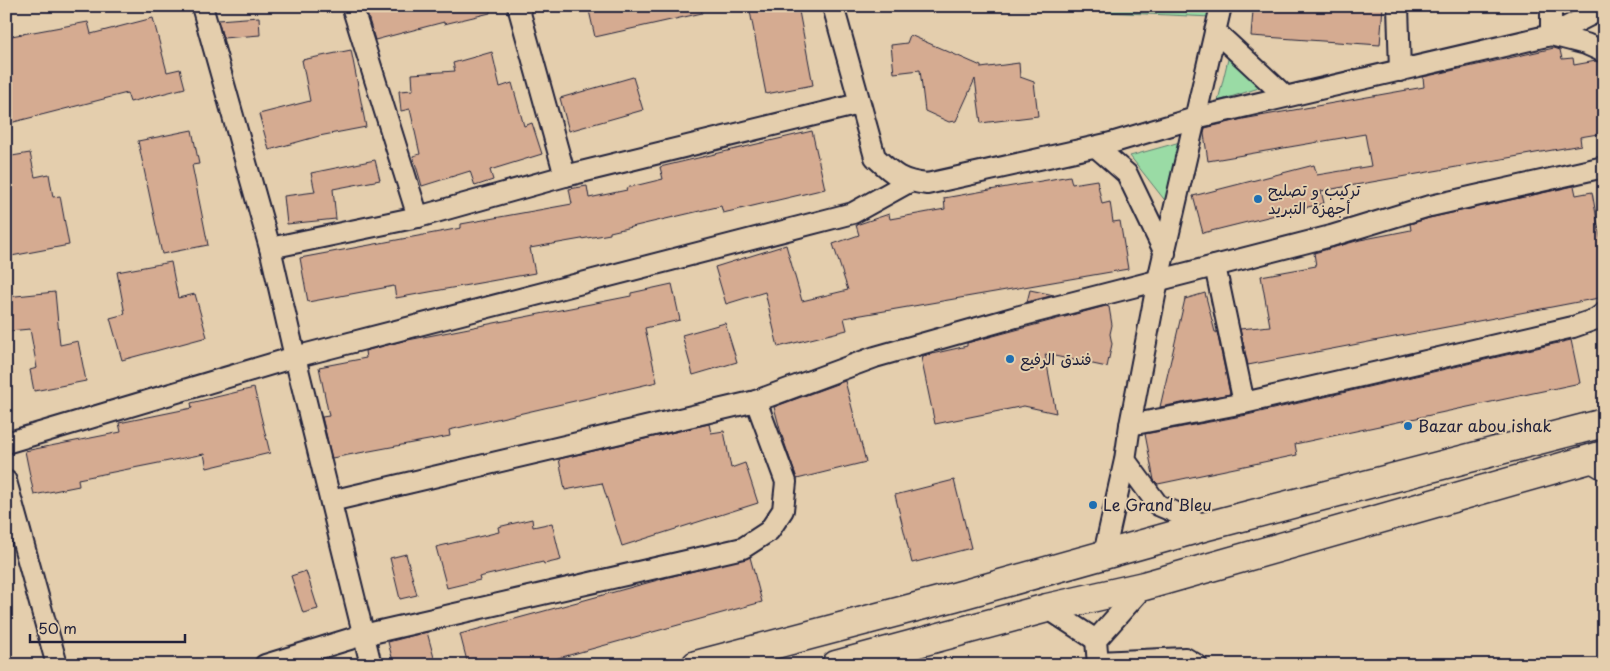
<svg xmlns="http://www.w3.org/2000/svg" width="1610" height="671" viewBox="0 0 1610 671" font-family="'Playpen Sans','Playpen Sans Arabic',sans-serif">
<rect width="100%" height="100%" fill="#e4cead"/>
<filter id="ink" filterUnits="userSpaceOnUse"><feTurbulence type="fractalNoise" baseFrequency=".02" numOctaves="2"/><feDisplacementMap in="SourceGraphic" scale="10" xChannelSelector="R" yChannelSelector="G"/><feConvolveMatrix kernelMatrix="1 2 1 2 8 2 1 2 1" color-interpolation-filters="sRGB"/></filter>
<g filter="url(#ink)">
<!-- green -->
<g fill="#9adba5" stroke="#5e7e70">
<path d="M977,6h235l-1,11z"/>
<path d="M1229,55l33,32 -44,14z"/>
<path d="M1180,142l-13,61 -37,-47z"/>
</g>
<!-- building -->
<g fill="#d5ab91" stroke="#22223b">
<path d="M365,6h125v7l-46,11v-2l-69,18z"/>
<path d="M588,6h113l1,7 -107,24z"/>
<path d="M749,6h49l15,79 -47,9z"/>
<path d="M1259,6h124l-3,39 -129,-9 2,-25h5z"/>
<path d="M259,17l1,18 -37,3 -5,-18z"/>
<path d="M153,18l14,54 13,-3 5,19 -55,14 -3,-9 -121,31v-87l82,-15 3,12z"/>
<path d="M910,35l71,31v2l38,-5 1,14 14,5 4,34 -57,7 -6,-44 -19,42 -7,1 -24,-11 -5,-41 -26,3 -3,-28 16,-2z"/>
<path d="M1554,48l6,2 2,9 11,-1 1,7 22,-4 3,2 5,27v43l-24,4 1,8 -260,46 3,12 -121,30 -10,-37 121,-31 3,10 54,-9 -6,-32 -157,27 -4,-27 1,-6 38,-9 181,-32 -1,-10z"/>
<path d="M351,50l15,77 -47,9 -50,14 -10,-36 51,-13 -8,-41z"/>
<path d="M492,52l8,35 12,-4 12,43 8,-3 10,31 -52,16 3,10 -18,6 -5,-15 -48,15 -9,-30 7,-2 -10,-45 -9,2 -2,-20 14,-1 -1,-16 43,-3 -2,-8z"/>
<path d="M633,77l10,33 -74,21 -9,-33z"/>
<path d="M192,130l7,34 -7,1 16,80 -46,9 -24,-113z"/>
<path d="M812,131l13,58 -102,24 -2,-7 -111,26v2l-80,14 5,25 -139,25 -2,-12 -86,16 -8,-44 161,-30v-4l111,-20 -3,-15 18,-3 2,12 38,-8 -1,-2 37,-9 -3,-12z"/>
<path d="M30,153l5,24 14,-3 4,23 7,-1 9,49 -63,12v-100z"/>
<path d="M375,160l5,20 -47,9 3,30 -49,5 -3,-28 31,-4 -4,-19z"/>
<path d="M1070,176l2,8 25,-4 5,24 8,-2 3,20 7,-1 8,48 -284,49 3,12 -69,17 -13,-55 -39,12 -11,-37 71,-22 16,56 46,-11 -15,-46 26,-9 -3,-10 33,-11 1,5 55,-10 -1,-11z"/>
<path d="M1574,186l2,9 16,-3 12,67v38l-356,68 -8,-36 30,-3 -9,-50 55,-10 -2,-13 46,-13 51,-10 -1,-6 19,-6z"/>
<path d="M171,262l7,36 17,-4 12,43 -85,23 -12,-42 15,-4 -8,-42z"/>
<path d="M672,284l8,36 -35,8 12,54 -208,48 1,6 -118,22 -10,-41 7,-1 -10,-49 47,-9 -1,-7 38,-10 228,-45v-3z"/>
<path d="M1030,290l24,5 -27,7z"/>
<path d="M55,292l5,53 18,-4 8,40 -52,10 -4,-21 7,-2 -7,-39 -21,2 -3,-34z"/>
<path d="M1205,293l10,39h2l13,62 -70,13 25,-108z"/>
<path d="M1106,306l3,1 3,18 -2,9 2,10 -5,23 -62,-13 11,59 -32,-7 -89,18 -13,-62 1,-6 44,-10v-3z"/>
<path d="M725,323l12,39 -44,13 -11,-40z"/>
<path d="M1571,340l9,43 -285,61 2,11 -139,29 -4,-4 -9,-46 102,-19z"/>
<path d="M845,381l21,81 -69,17 -16,-46 -7,-26z"/>
<path d="M254,388l16,65 -63,15 -3,-14 -126,25 1,7 -45,9 -9,-44 96,-19 -2,-9 73,-15 -1,-5z"/>
<path d="M709,424l2,9 13,-2 7,37 14,-5 13,40 -136,43 -20,-63 -37,7 -6,-31z"/>
<path d="M954,480l17,68 -59,15 -17,-68z"/>
<path d="M532,519l1,8 19,-4 9,37 -17,4 -1,-2 -64,15 1,3 -33,8 -11,-41 63,-15 -1,-5z"/>
<path d="M406,554l11,41 -17,4 -10,-41z"/>
<path d="M750,557l12,45 -229,63h-65l-8,-31 209,-57z"/>
<path d="M306,571l12,38 -15,4 -12,-37z"/>
<path d="M427,632l9,33h-42l-6,-23z"/>
</g>
<g fill="none" stroke-linecap="round" stroke-linejoin="round">
<!-- minor casing -->
<g stroke="#22223b" stroke-width="24">
<g id="minor">
<path d="M202,6l68,242 25,109 76,308"/>
<path d="M352,6l66,211"/>
<path d="M518,6l47,170"/>
<path d="M833,6l42,151c19,18 26,24 52,27l184,-41 84,-25 356,-83v-29"/>
<path d="M1398,6l2,65"/>
<path d="M1604,8l-53,27 35,9 18,8"/>
<path d="M1215,31l70,65"/>
<path d="M1096,147l31,27 38,79"/>
<path d="M270,248l148,-31 147,-41 294,-72"/>
<path d="M1215,266l29,137"/>
<path d="M1130,425l114,-22 329,-76 23,-8 8,-6"/>
<path d="M6,443l289,-86 558,-144 56,-31"/>
<path d="M1125,460l33,45 49,21"/>
<path d="M6,481l51,184"/>
<path d="M331,501l425,-100 119,-44 141,-40 315,-81 95,-29 178,-40"/>
<path d="M1104,554l21,-94 5,-35 28,-145 63,-274"/>
<path d="M1047,608l49,32"/>
<path d="M1098,662l87,-4 12,7"/>
<path d="M265,665l98,-30 380,-87 26,-17 14,-21 3,-28 -30,-81"/>
<path d="M1098,665l-2,-25 48,-54"/>
</g>
</g>
<!-- secondary casing -->
<g stroke="#22223b" stroke-width="31">
<g id="secondary">
<path d="M696,665l258,-68 253,-71 397,-103"/>
<path d="M836,665l211,-57 97,-22 460,-131"/>
</g>
</g>
<!-- primary casing -->
<g stroke="#22223b" stroke-width="31">
<path id="primary" d="M1594,459l10,6"/>
</g>
<!-- minor -->
<use href="#minor" stroke="#e4cead" stroke-width="20"/>
<!-- secondary -->
<use href="#secondary" stroke="#e4cead" stroke-width="28"/>
<!-- primary -->
<use href="#primary" stroke="#e4cead" stroke-width="28"/>
</g>
</g>
<!-- markers -->
<g fill="#1f6fb2" stroke="#e4cead" stroke-width="2">
<circle cx="1258" cy="199" r="5"/>
<circle cx="1010" cy="359" r="5"/>
<circle cx="1408" cy="426" r="5"/>
<circle cx="1093" cy="505" r="5"/>
</g>
<g text-anchor="middle" stroke-width="4" stroke-linejoin="round" paint-order="stroke">
<!-- poi labels -->
<g font-size="16" fill="#22223b" stroke="#e4cead" text-anchor="start">
<text x="1268" y="196">تركيب و تصليح<tspan x="1268" dy="18">أجهزة التبريد</tspan></text>
<text x="1020" y="365">فندق الرفيع</text>
<text x="1418" y="432">Bazar abou ishak</text>
<text x="1103" y="511">Le Grand Bleu</text>
</g>
</g>
<!-- margin -->
<rect width="1610" height="671" fill="none" stroke="#e4cead" stroke-width="25"/>
<rect x="12" y="12" width="1585" height="646" fill="none" stroke="#22223b" stroke-width="2" filter="url(#ink)"/>
<!-- scale -->
<path d="M30 634v8h155v-8" fill="none" stroke="#22223b" stroke-width="2.5"/>
<text x="38" y="634" font-size="15" fill="#22223b" stroke="#e4cead" stroke-width="4" paint-order="stroke">50 m</text>
</svg>
